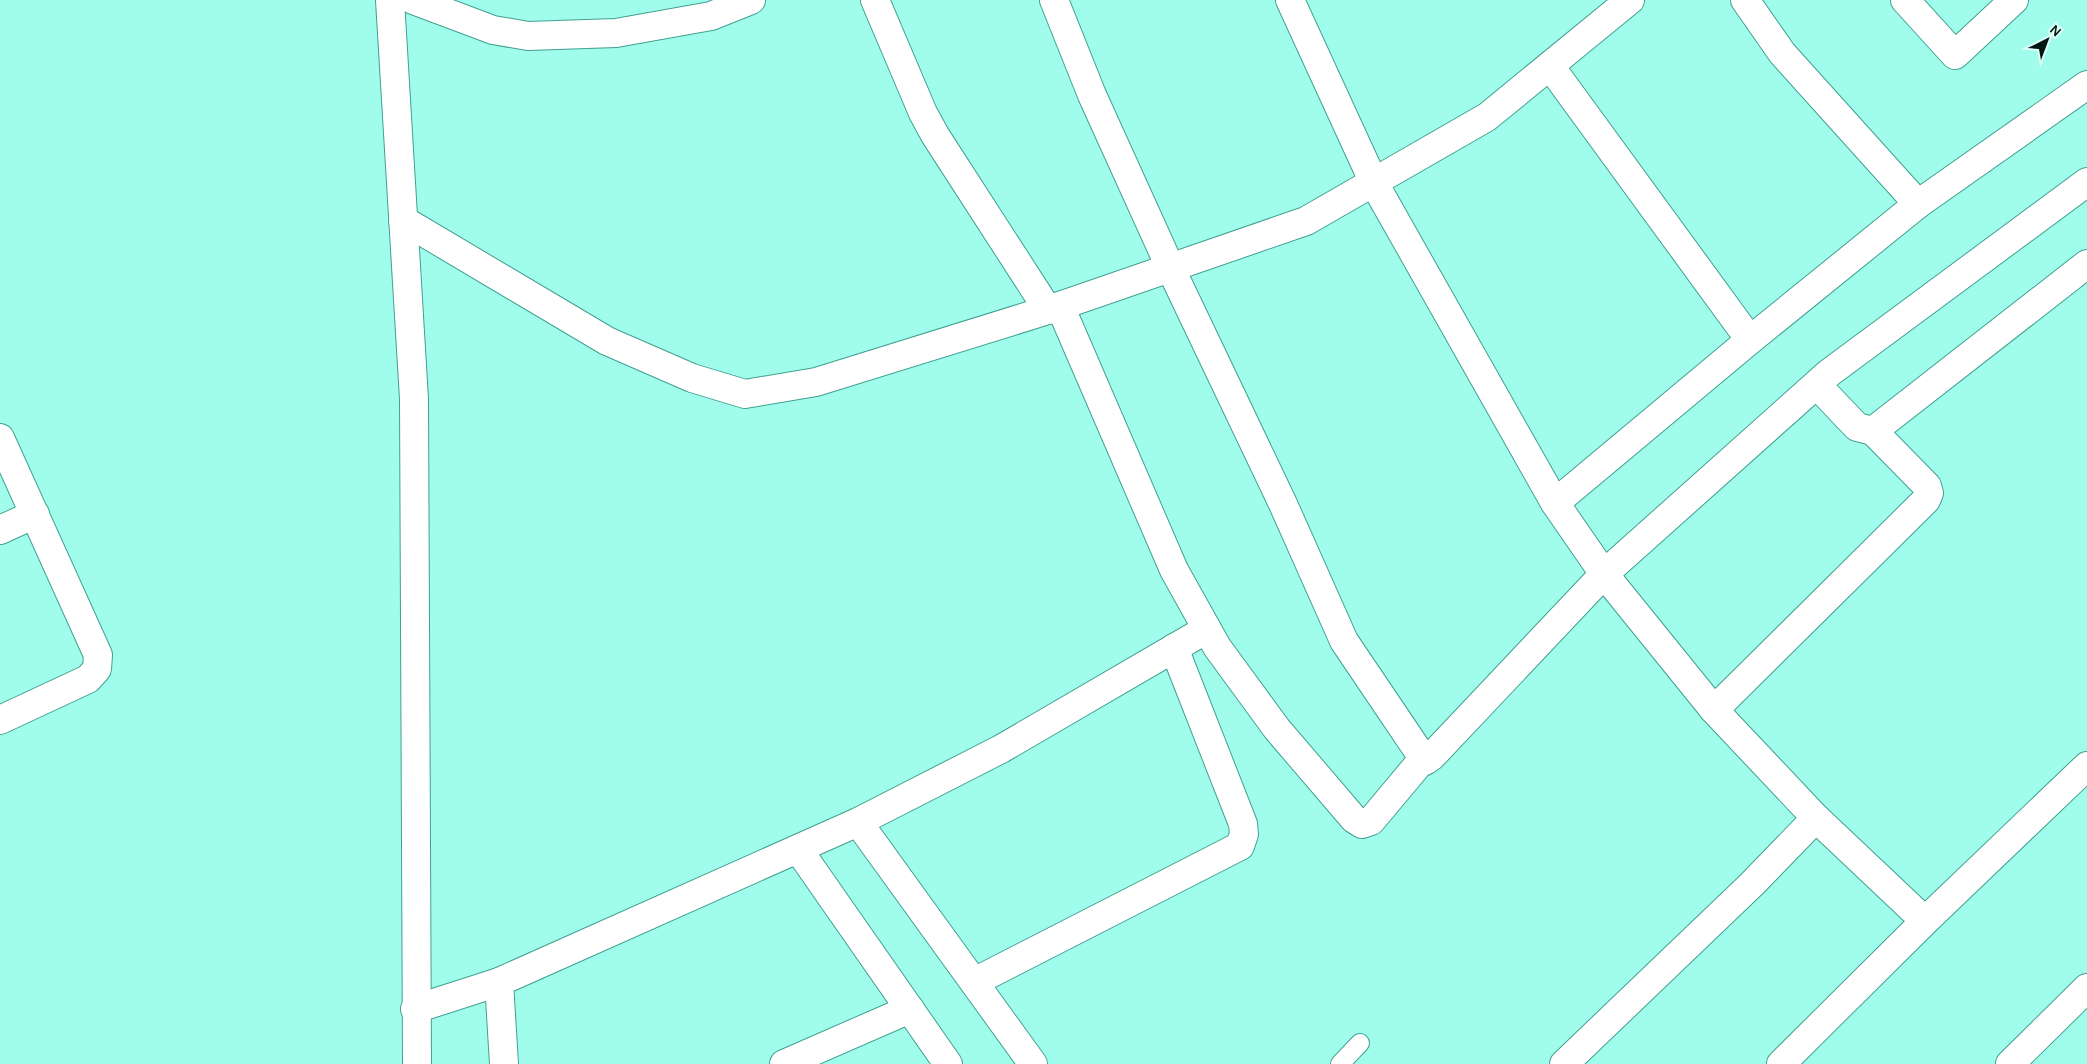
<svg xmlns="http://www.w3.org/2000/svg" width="2087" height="1064" viewBox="0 0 2087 1064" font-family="Karla,sans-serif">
<rect width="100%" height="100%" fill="#a0fdec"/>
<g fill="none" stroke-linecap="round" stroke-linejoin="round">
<!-- lane casing -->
<g stroke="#41a091" stroke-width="20">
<path id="lane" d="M1340,1064l20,-21"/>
</g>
<!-- street casing -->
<g stroke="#41a091" stroke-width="30">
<g id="street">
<path d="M390,0l24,399 3,665"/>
<path d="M413,0l80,30 35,6 88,-3 95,-17 40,-16"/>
<path d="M875,0l48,113 12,22 113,175"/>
<path d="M1054,0l38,95 78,172 113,237 61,137 81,120 7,-5 172,-182 225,-201 258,-191"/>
<path d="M1290,0l84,183 181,320 49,71 110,136"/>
<path d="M1745,0l37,53 136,151"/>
<path d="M1905,0l50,55 59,-55"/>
<path d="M1550,66l200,274"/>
<path d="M403,220l204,121 85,37 53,16 71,-12 232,-72 258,-89 181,-104 143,-117"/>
<path d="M1060,306l114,264 43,77 60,82 77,90 8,5 9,-3 51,-61"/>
<path d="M1817,385l40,42 16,4 214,-167"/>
<path d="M1873,431l54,55 2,7 -3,7 -212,210 102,108 109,103"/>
<path d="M0,438l98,217 -1,14 -9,10 -88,41"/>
<path d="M1555,503l195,-163 168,-136 169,-119"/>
<path d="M0,530l35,-16"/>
<path d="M858,822l175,242"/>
<path d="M798,849l150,215"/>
<path d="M499,982l5,82"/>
<path d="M974,982l266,-136 4,-12 -1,-10 -69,-176"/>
<path d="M415,1009l84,-27 359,-160 143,-73 206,-120"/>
<path d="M784,1064l126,-55"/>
<path d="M1564,1064l188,-180 64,-66"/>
<path d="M1781,1064l144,-143 162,-155"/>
<path d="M2010,1064l77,-76"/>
</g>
</g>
<!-- lane -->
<use href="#lane" stroke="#fff" stroke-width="18"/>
<!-- street -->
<use href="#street" stroke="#fff" stroke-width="28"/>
</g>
<!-- north arrow -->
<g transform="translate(2047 40) rotate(42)" stroke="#dcfef7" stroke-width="4" paint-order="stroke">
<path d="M0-4L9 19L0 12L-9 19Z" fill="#001814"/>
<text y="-8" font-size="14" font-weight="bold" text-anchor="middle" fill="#001814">N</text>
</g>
</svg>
